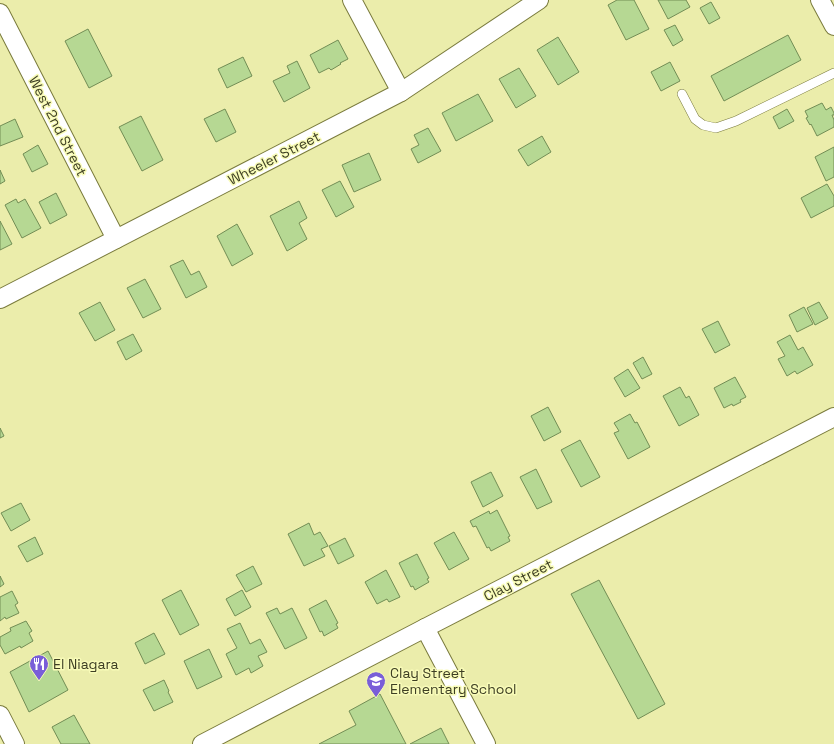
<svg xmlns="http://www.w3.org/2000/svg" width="834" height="744" viewBox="0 0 834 744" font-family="'Space Grotesk',sans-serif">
<rect width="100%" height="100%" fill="#ebedab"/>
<!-- building -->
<g fill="#b6d893" stroke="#728d55">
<path d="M617,0h17l15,29 -23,11 -18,-35z"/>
<path d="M658,0h28l4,7 -22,12z"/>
<path d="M711,2l9,16 -11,6 -9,-16z"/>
<path d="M675,25l8,15 -10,6 -9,-16z"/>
<path d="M88,29l24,47 -23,12 -24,-47z"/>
<path d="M788,35l13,25 -77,41 -13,-25z"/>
<path d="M558,37l21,35 -21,13 -21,-35z"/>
<path d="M338,40l10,19 -8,4 1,1 -10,6 -2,-2 -10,5 -9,-18z"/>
<path d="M243,57l9,19 -25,12 -9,-19z"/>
<path d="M297,61l13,27 -26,14 -11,-21 17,-8 -3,-7z"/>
<path d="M670,62l10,19 -19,10 -10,-19z"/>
<path d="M519,68l17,28 -20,12 -17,-29z"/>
<path d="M478,94l15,27 -37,20 -14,-28z"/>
<path d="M822,103l4,7 5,-3 3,6v2h-2l2,5v7l-17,9 -6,-12 -1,1 -4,-7 2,-1 -3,-6z"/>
<path d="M225,109l11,23 -20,10 -12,-23z"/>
<path d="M787,109l7,12 -15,8 -6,-12z"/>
<path d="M141,116l22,44 -21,11 -23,-44z"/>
<path d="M15,119l8,18 -23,9v-20z"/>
<path d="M428,128l13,23 -23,12 -7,-14 8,-4 -5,-10z"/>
<path d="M542,136l9,16 -23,14 -10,-16z"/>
<path d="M38,145l10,19 -16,8 -9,-18z"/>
<path d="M834,147v30l-8,4 -11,-24z"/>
<path d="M369,153l12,27 -27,12 -12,-27z"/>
<path d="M0,170l5,11 -5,3z"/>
<path d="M340,181l14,26 -18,10 -14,-27z"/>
<path d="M827,184l7,12v10l-23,12 -10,-20z"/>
<path d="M56,193l11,22 -17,9 -11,-22z"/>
<path d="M16,199l2,4 7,-4 16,29 -19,10 -17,-33z"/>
<path d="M299,201l8,17 -8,5 8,16 -20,12 -17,-35z"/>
<path d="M0,221l12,23 -12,6z"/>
<path d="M237,224l16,30 -21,12 -15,-30z"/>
<path d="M183,260l8,15 8,-4 8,16 -21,11 -16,-32z"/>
<path d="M145,279l16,30 -18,9 -16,-30z"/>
<path d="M100,302l15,28 -20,11 -16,-28z"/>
<path d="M819,302l9,16 -13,7 -8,-17z"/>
<path d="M804,307l9,17 -16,8 -8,-17z"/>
<path d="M718,321l12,24 -15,8 -13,-24z"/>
<path d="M133,334l9,17 -16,9 -9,-18z"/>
<path d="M790,335l8,15 5,-3 10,18 -16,9 -2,-3 -8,5 -9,-17 7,-3 -8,-14z"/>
<path d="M643,357l9,17 -10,5 -9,-16z"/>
<path d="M628,369l12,19 -15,9 -11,-19z"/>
<path d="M735,377l11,20 -6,3 1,2 -8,4 -1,-2 -8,4 -10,-20z"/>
<path d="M680,387l6,11 3,-2 10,19 -20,11 -16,-30z"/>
<path d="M548,407l13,25 -17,9 -13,-25z"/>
<path d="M630,414l5,9 2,-1 13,25 -22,12 -14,-26 5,-2 -5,-8z"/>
<path d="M0,428l4,8 -4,2z"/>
<path d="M580,440l20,37 -19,10 -20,-37z"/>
<path d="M536,469l16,33 -15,7 -17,-32z"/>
<path d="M491,472l12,24 -20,11 -12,-25z"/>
<path d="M21,503l9,17 -19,11 -10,-18z"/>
<path d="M497,510l13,26 -2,1 2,4 -19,10 -2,-4 -2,1 -11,-22 -3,1 -3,-6 19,-10 1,3z"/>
<path d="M309,523l5,12 6,-3 8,14 -7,3 4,7 -21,10 -16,-32z"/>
<path d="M454,532l15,27 -20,11 -15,-27z"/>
<path d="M35,537l8,17 -16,8 -9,-16z"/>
<path d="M345,538l9,18 -16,8 -9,-18z"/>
<path d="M417,554l12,24 -2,1 2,3 -14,8 -2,-4 -2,1 -12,-24z"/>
<path d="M253,566l9,18 -16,8 -10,-17z"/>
<path d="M386,570l14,27 -11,5 -2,-3 -10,5 -12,-22z"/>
<path d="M0,576l4,8 -4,3z"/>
<path d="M599,580l66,124 -27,15 -67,-125z"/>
<path d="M181,590l18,35 -19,10 -18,-35z"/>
<path d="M242,590l9,17 -16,9 -9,-17z"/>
<path d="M12,591l6,12 -3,2 4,8 -13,6 -1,-2 -5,4v-24z"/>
<path d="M326,600l12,23 -2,1 2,4 -14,8 -2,-5 -2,1 -11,-23z"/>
<path d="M277,608l3,6 12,-6 15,30 -22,11 -19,-36z"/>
<path d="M26,621l6,10 -3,2 4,8 -12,7 -1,-2 -15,8 -5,-9v-8l11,-6 -1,-3z"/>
<path d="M240,623l10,21 10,-5 7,13 -9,4 5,10 -12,7 -2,-5 -13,7 -10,-21 11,-6 -10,-19z"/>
<path d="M154,633l11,21 -20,10 -10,-21z"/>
<path d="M209,649l13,28 -25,12 -13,-28z"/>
<path d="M48,651l20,39 -39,22 -19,-40z"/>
<path d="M164,680l5,11 -1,1 5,10 -19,9 -11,-21z"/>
<path d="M380,694l26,50h-87l37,-19 -7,-14z"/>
<path d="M74,715l16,29h-29l-9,-17z"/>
<path d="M441,728l8,16h-39z"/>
</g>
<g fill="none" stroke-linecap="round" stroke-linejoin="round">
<!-- service casing -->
<g stroke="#7a7b3d" stroke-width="10">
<path id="service" d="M682,94l13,25 8,6 13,3 20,-7 98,-48"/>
</g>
<!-- minor casing -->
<g stroke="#7a7b3d" stroke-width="20">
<g id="minor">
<path d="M352,0l49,92"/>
<path d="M820,0l14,26"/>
<path d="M0,13l116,226"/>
<path d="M0,299l401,-207 138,-92"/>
<path d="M425,628l61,116"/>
<path d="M0,715l15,29"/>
<path d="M202,744l223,-116 409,-211"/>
</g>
</g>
<!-- service -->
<use href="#service" stroke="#fff" stroke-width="9"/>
<!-- minor -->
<use href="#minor" stroke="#fff" stroke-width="18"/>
</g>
<!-- icons -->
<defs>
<g id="restaurant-pin" transform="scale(1)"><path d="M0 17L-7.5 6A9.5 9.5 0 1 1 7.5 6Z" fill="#795ed8" stroke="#f8fbb8"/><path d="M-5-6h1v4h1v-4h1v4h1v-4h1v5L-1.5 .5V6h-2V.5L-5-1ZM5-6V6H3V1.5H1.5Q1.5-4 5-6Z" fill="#fff"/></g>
<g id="school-pin" transform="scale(1)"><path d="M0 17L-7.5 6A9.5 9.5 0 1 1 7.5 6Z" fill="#795ed8" stroke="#f8fbb8"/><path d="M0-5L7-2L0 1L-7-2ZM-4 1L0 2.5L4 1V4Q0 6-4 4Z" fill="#fff"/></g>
</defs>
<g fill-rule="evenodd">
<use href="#restaurant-pin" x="39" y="664"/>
<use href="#school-pin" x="376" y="681"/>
</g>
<g text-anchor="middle" stroke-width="3" stroke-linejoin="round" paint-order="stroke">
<!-- street labels -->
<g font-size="14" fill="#3d3e23" stroke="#f8fbb8">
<text transform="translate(58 126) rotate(63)" y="5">West 2nd Street</text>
<text transform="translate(274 158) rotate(-27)" y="5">Wheeler Street</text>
<text transform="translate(518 580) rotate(-27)" y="5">Clay Street</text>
</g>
<!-- poi labels -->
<g font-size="14" fill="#3d3e23" stroke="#f8fbb8" text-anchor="start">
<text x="53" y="669">El Niagara</text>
<text x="390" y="678">Clay Street<tspan x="390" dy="16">Elementary School</tspan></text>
</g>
</g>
</svg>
